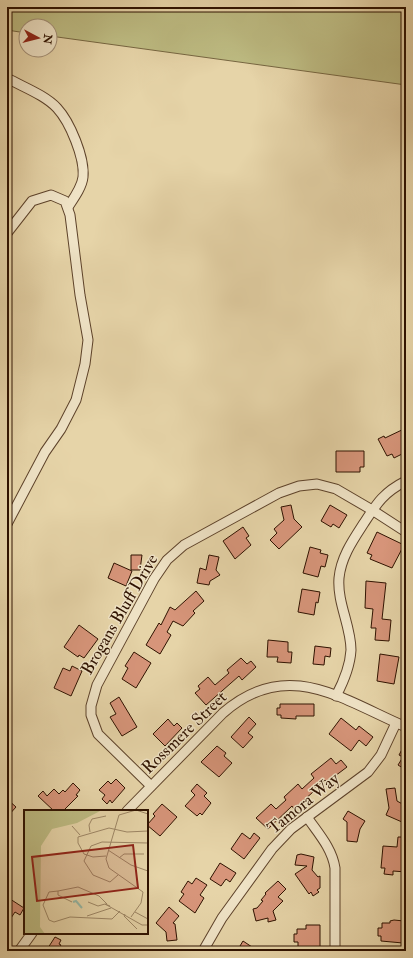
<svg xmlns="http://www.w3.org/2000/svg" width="413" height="958" viewBox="0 0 413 958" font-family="'IM FELL Double Pica',serif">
<rect width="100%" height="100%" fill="#e6d4a8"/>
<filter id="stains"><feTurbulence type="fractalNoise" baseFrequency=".005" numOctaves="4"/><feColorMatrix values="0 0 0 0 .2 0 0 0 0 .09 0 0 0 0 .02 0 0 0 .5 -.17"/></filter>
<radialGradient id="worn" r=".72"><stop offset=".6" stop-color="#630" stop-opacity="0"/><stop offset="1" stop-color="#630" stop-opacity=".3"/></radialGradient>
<!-- green -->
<path fill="#bdbb82" stroke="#766641" d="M7,7h399v78l-356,-49v-10h-24v7l-19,-3z"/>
<!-- building -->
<g fill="#d7957a" stroke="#2f1200">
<path d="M406,428v24l-12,6 -2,-4 -5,2 -9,-17 6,-3 1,2z"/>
<path d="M336,451h28v16h-4v5h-24z"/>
<path d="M291,505l3,14 8,8 -23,22 -9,-9 7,-7 -3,-4 10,-9 -3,-13z"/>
<path d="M330,505l17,10 -8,13 -6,-4 -2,3 -10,-6z"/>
<path d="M243,527l6,9 -3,2 5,7 -16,14 -12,-18z"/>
<path d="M377,532l27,13 -12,23 -22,-9 2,-4 -5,-2z"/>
<path d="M310,547l11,3 -1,3 8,2 -3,12 -4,-1 -3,11 -15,-4z"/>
<path d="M131,555h11l-2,15h-9z"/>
<path d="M209,555l10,2 -3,13 4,5 -10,6 -1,4 -12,-2 3,-15 6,2z"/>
<path d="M114,563l18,8 -6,15 -18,-8z"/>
<path d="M366,581l20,2 -4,36 9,1 -2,21 -14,-1 1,-12h-5l2,-19 -8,-1z"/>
<path d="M302,589l18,3 -2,11 -2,-1 -2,13 -16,-3z"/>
<path d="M196,591l8,10 -11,10 2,2 -12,13 -10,-5 -6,11 4,3 -11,19 -14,-9 13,-22 2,2 9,-18 5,3z"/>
<path d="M79,625l19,14 -14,19 -5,-3 -1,2 -14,-10z"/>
<path d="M268,640l20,2v10h4l-1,11 -14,-1 1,-5h-11z"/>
<path d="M315,646l16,2 -1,9 -5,-1 -1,9 -11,-1z"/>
<path d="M134,652l17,11 -15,25 -14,-9 6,-11 -3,-2z"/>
<path d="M380,654l19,3 -5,27 -17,-3z"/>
<path d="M241,658l6,6 4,-3 5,6 -14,13 -3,-4 -33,29 -11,-12 5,-4 -2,-3 10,-9 7,8 14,-12 -2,-3z"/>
<path d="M72,666l10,5 -11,25 -17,-8 9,-20 7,3z"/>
<path d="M119,697l18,30 -15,9 -12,-19 6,-3 -6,-11z"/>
<path d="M280,704h34v12h-18v3l-15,-1v-3h-4v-7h3z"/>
<path d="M249,717l7,7 -8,9 5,4 -10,11 -12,-11z"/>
<path d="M341,718l15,12 3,-4 14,11 -7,9 -7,-6 -8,11 -22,-17z"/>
<path d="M168,719l6,7 3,-3 5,5 -17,18 -12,-12z"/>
<path d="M406,742v28l-8,-5 5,-8 -4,-2z"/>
<path d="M217,746l9,7 -2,3 8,7 -13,14 -18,-15z"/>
<path d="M331,758l5,6 5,-4 6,7 -20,15 -2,-2 -13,10 1,2 -19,17 -2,-3 -24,23 -12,-11 15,-14 5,5 10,-9 -2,-3 14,-13 4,5 12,-11 -3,-4z"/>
<path d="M116,779l9,9 -13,15 -2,-3 -3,4 -5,-5 3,-4 -6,-5 9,-9 3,3z"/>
<path d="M73,783l7,7 -4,5 2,1 -15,15h-9l-16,-15 5,-5 4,5 7,-7 5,5 4,-4 2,2z"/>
<path d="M197,784l10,9 -3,3 7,7 -9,12 -2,-2 -3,3 -12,-10 10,-11 -4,-4z"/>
<path d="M395,788l2,13 9,5v9l-4,7 -16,-7 3,-7 -3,-19z"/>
<path d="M7,799l9,8 -9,10z"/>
<path d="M162,804l15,13 -17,19 -13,-11 8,-9 -2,-2z"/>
<path d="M348,811l17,10 -5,8 -3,13 -10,-1v-19l-4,-3z"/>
<path d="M242,833l8,6 4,-6 6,5 -16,21 -13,-10z"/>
<path d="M398,837h8v35l-13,-1v4l-9,-1 1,-6h-4l2,-22 14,1z"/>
<path d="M301,854l13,3 -2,13 6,7 2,-1v12l-3,2 2,2 -6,4 -2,-4 -2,2 -14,-20 12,-8 -12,-1 2,-10z"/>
<path d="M220,863l16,10 -6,9 -4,-3 -5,7 -11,-7z"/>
<path d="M196,878l11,7 -7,10 4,3 -9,15 -16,-12 5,-7 -3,-2 7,-11 4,3z"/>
<path d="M278,881l8,8 -8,8 5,4 -10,10 3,9 -8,2v-4l-12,3 -3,-12 4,-1 6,-7 -2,-1 5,-6 -1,-1z"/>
<path d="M7,897l17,11 -4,7 -5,-3 -8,12z"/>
<path d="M169,907l10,9 -6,7 2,1 2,16 -10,1 -1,-9 -10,-9z"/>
<path d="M394,920l10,1 -1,22 -22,-2v-5h-3v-8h4v-5h8v-2z"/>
<path d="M306,925h14v22h-22v-5h-4v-8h3v-5h9z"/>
<path d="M55,937l6,3 -2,4 2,1 -4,6h-11z"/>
<path d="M243,941l15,10h-21z"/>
</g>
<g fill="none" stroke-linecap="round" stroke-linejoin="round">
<!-- minor casing -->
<g stroke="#5d422a" stroke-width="11">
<g id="minor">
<path d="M7,78c16,9 38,17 50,30 13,14 28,50 26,69 -1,10 -9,21 -15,30"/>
<path d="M7,233l25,-32 19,-6 14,6 5,14 10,80 8,45 -3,24 -9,36 -15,29 -16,23 -38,72"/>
<path d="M336,696c8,-15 14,-29 15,-46 0,-24 -14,-47 -12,-72 2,-21 14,-38 25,-55 13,-20 20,-31 42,-42"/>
<path d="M151,786l-53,-52 -7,-19v-9l6,-21 57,-106 13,-19 17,-15 95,-52 20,-7 18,-2 19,5 36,21 34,22"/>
<path d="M127,811l96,-98c64,-56 118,-14 183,14"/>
<path d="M307,817c11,16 25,31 28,51v83"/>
<path d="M19,951l13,-18"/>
<path d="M203,951l19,-33 50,-69 19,-20 77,-57 13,-17 15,-32"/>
</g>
</g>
<!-- minor -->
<use href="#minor" stroke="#efe3c6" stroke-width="9"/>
</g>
<g text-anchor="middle" stroke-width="3" stroke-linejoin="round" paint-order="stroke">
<!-- street labels -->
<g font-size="17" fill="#2f1200" stroke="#efe3c6">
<text transform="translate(119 614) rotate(-60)" y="6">Brogans Bluff Drive</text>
<text transform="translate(184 732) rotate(-44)" y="6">Rossmere Street</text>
<text transform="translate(303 803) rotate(-39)" y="6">Tamora Way</text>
</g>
</g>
<!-- overview -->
<g transform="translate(24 810)">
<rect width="124" height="124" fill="#e6d4a8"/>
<path d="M0,0h78l-25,13 -25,6 -11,17 -1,81 5,7h-21z" fill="#bdbb82"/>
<path fill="none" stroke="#96b8a6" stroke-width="2" d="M49,92l3,-1 6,7"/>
<path fill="none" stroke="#9d8665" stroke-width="1" d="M48,16l8,9M66,22l-1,-7 3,-6 14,-3M84,40l23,15 17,6M82,46l-13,1 -9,-3 -6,-11v-6l31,-9 18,4 21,-1M95,48l5,-4h20M94,65l-8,7 -17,-7 -9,-14 7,-15 11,-4 46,1M34,81l-9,1 -6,13 6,15 5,2 16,-5 42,2 8,-8M48,92l-14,-7v-4l20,-4 21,9 8,8M64,92l10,4 7,-2M86,96l-5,-2 37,21h6M111,102l13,7M101,104l-1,2 13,13M63,106l24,-8M107,107l10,-14 2,-11 -34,-24 -3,-9 13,-44 17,-5 12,4"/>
<path fill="#8f2418" fill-opacity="0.15" stroke="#8f2418" stroke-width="2" d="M109,35l5,43 -101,13 -5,-44z"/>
<rect width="124" height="124" fill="none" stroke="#2f1200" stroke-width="2"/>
</g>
<!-- margin -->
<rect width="413" height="958" fill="none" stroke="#e6d4a8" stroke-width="24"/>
<rect x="8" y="8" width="397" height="942" fill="none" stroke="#2f1200" stroke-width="2"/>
<rect x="12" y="12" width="389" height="934" fill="none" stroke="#2f1200"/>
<!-- north arrow -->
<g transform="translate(38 38) rotate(97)"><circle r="19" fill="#efe3c6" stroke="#a28f77"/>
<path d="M0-3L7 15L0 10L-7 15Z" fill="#8f2418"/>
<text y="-6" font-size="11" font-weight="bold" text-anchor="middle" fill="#2f1200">N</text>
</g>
<rect width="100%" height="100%" filter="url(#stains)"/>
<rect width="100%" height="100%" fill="url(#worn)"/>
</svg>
